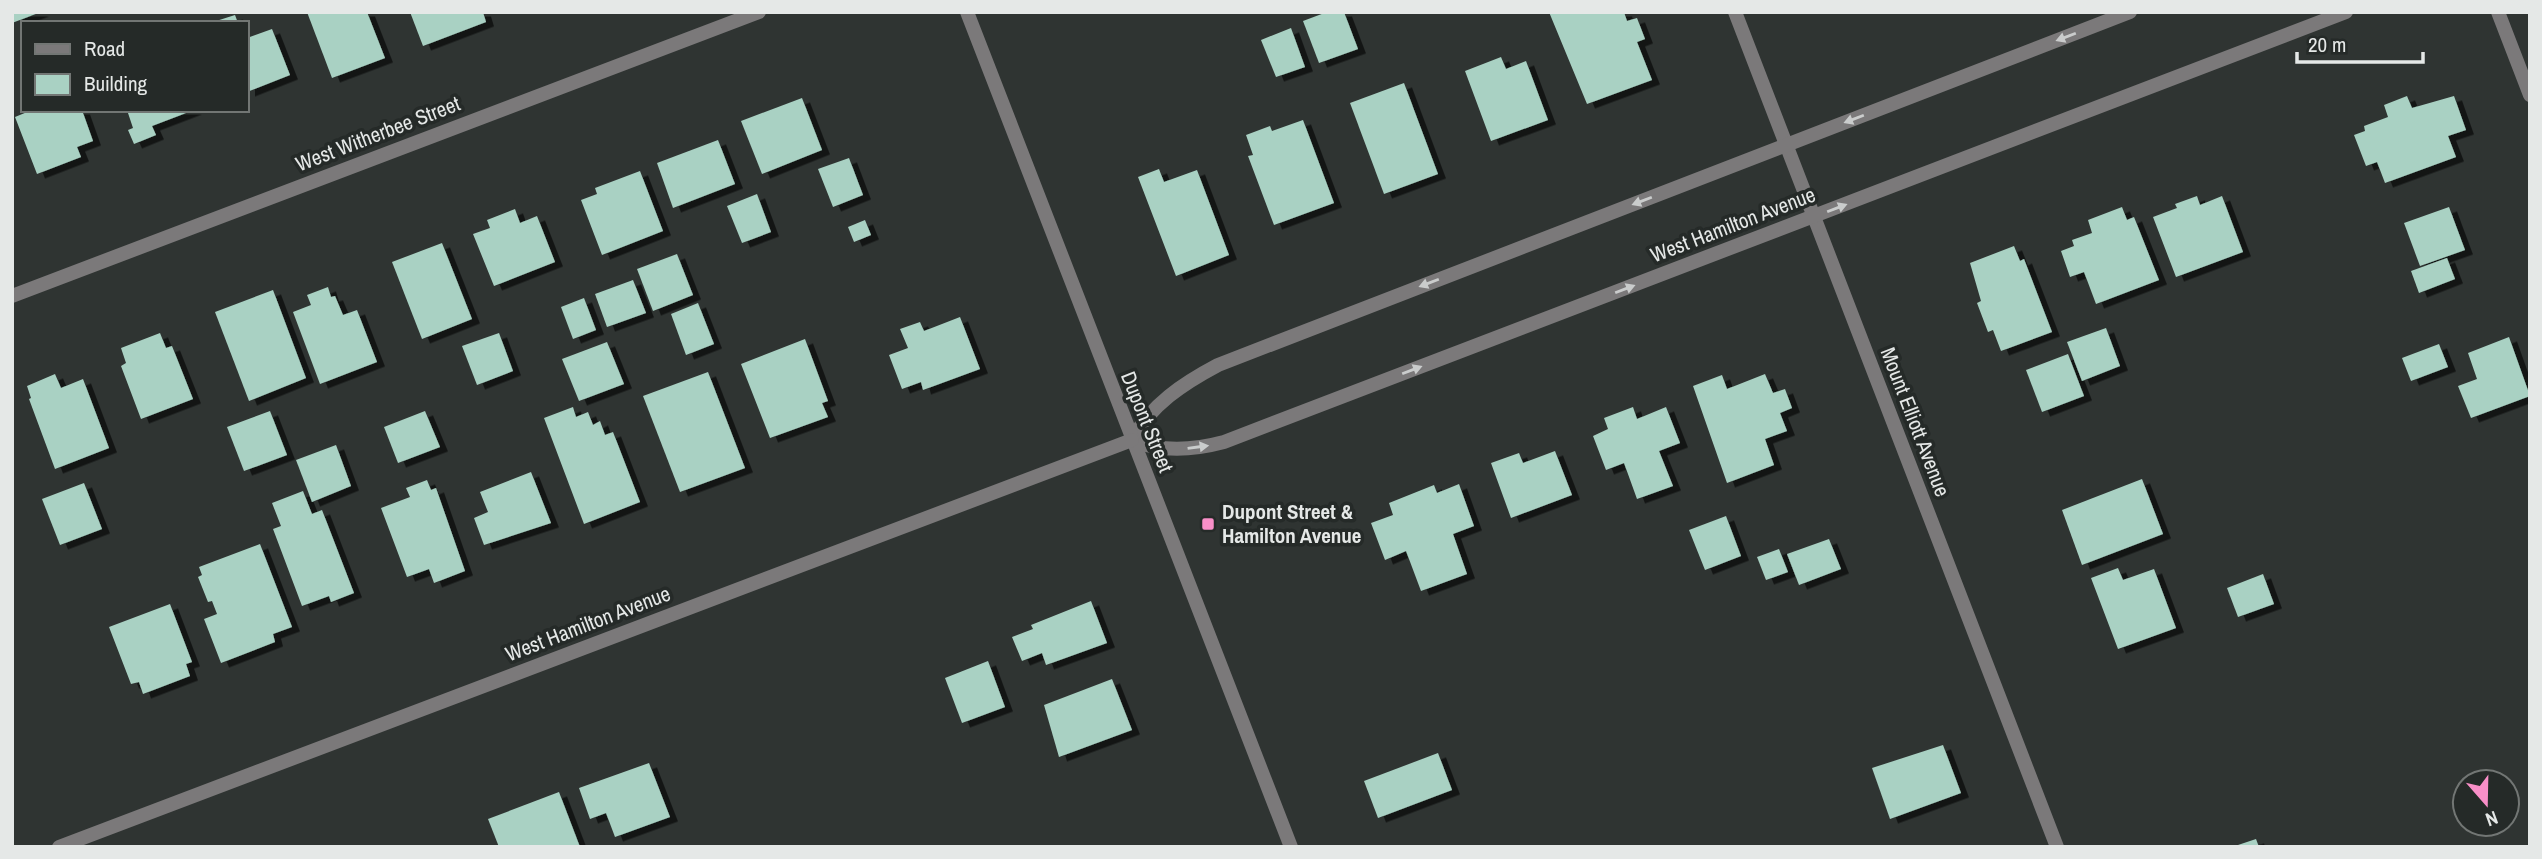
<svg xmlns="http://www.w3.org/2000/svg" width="2542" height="859" viewBox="0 0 2542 859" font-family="'Archivo Narrow',sans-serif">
<defs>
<filter id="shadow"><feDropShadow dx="8" dy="4.5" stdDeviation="0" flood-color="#0009"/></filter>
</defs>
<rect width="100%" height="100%" fill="#2f3432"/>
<!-- building -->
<g fill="#a9d1c3" filter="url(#shadow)">
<path d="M12,12h29l-29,11z"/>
<path d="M307,12h60l18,46 -53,20z"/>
<path d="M410,12h73l3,10 -63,24z"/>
<path d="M1327,12h17l14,37 -39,14 -16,-42z"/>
<path d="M1549,12h75l3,9 10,-3 8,21 -8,3 15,38 -65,24z"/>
<path d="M235,15l3,8h-25v-1z"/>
<path d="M1291,28l14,39 -29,10 -15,-37z"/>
<path d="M272,29l18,46 -43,17v-54z"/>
<path d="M1501,57l5,12 20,-8 22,59 -57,21 -26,-70z"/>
<path d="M1404,83l34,91 -54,20 -34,-91z"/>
<path d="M2407,96l5,12 42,-12 12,34 -18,6 8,21 -71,26 -8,-21 -11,4 -12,-31 11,-4 -1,-5 24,-9 -4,-12z"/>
<path d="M802,98l20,52 -60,24 -21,-53z"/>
<path d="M32,110h50l11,31 -16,6 4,10 -44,17 -22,-57z"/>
<path d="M127,110h67l-42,16 4,9 -22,9 -6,-14 5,-2z"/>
<path d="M1303,120l31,83 -60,22 -26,-69 5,-1 -7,-20 24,-9 2,5z"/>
<path d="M718,140l17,44 -62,24 -16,-45z"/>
<path d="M849,158l14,37 -30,12 -15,-38z"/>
<path d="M1159,169l5,13 33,-12 32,85 -53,21 -38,-99z"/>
<path d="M640,171l23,60 -61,24 -21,-55 16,-6 -2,-6z"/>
<path d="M757,194l14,38 -29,11 -15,-37z"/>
<path d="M2197,196l3,9 22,-9 21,56 -67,25 -23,-60 24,-9 -2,-4z"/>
<path d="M2122,207l5,13 7,-3 25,63 -63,24 -12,-32 -14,5 -9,-26 13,-5 -2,-6 20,-7 -4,-13z"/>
<path d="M2449,207l16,43 -45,16 -16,-43z"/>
<path d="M515,209l5,14 17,-7 18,46 -61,24 -21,-52 17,-6 -3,-8z"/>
<path d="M865,220l6,15 -17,7 -6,-15z"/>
<path d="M442,243l30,76 -50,20 -30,-77z"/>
<path d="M2014,246l6,15 4,-2 28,73 -51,19 -8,-21 -5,2 -11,-29 4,-2 -11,-38z"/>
<path d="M677,254l16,41 -40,16 -16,-42z"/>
<path d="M2447,258l8,21 -36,14 -8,-22z"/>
<path d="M633,280l13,33 -39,14 -12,-33z"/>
<path d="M328,287l3,10 4,-1 8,19 14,-5 20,52 -57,22 -27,-72 18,-7 -4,-10z"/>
<path d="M273,290l33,88 -57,23 -34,-89z"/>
<path d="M584,298l12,32 -23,9 -12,-32z"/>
<path d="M698,303l16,41 -28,11 -15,-41z"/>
<path d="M960,317l20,52 -57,21 -2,-8 -19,7 -13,-34 19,-7 -8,-19 20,-7 4,9z"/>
<path d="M2106,328l14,38 -38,15 -15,-39z"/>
<path d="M160,333l6,15 6,-2 21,53 -52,20 -20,-53 5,-3 -5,-15z"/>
<path d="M499,333l14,38 -36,14 -15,-39z"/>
<path d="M2509,337l21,59 -59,22 -13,-32 19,-7 -9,-26z"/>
<path d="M805,339l23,62 -6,2 6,14 -58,21 -29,-74z"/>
<path d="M607,342l17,42 -45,17 -17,-42z"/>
<path d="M2439,344l9,23 -37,14 -9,-23z"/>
<path d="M2068,354l16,42 -42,16 -16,-42z"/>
<path d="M708,372l37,96 -65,24 -37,-96z"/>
<path d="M55,374l6,14 22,-9 26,69 -54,21 -26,-70 2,-1 -4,-12z"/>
<path d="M1765,374l8,19 12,-4 7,19 -12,5 7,18 -22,8 9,26 -47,18 -34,-97 29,-11 5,14z"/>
<path d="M573,407l3,10 12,-5 5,13 7,-4 5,14 8,-3 27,70 -56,22 -40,-106z"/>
<path d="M1633,407l4,12 29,-12 14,36 -21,8 14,35 -36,13 -13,-36 -18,7 -13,-34 15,-7 -4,-11z"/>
<path d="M270,411l17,44 -43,16 -17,-44z"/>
<path d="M425,411l15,36 -42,16 -14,-36z"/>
<path d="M336,445l15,41 -39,16 -16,-42z"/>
<path d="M1555,451l17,44 -61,23 -20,-55 28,-10 4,10z"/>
<path d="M531,472l20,51 -67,22 -10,-27 14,-6 -8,-20z"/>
<path d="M2142,479l21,55 -81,31 -20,-55z"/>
<path d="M427,480l4,10 5,-2 29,83 -31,12 -5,-14 -22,8 -26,-69 29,-11 -4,-9z"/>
<path d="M84,483l18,46 -42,16 -18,-46z"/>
<path d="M1459,484l15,42 -21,8 14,40 -46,17 -15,-40 -21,9 -14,-37 22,-8 -4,-12 45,-18 3,8z"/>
<path d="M303,491l9,23 10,-4 32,83 -23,9 -2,-6 -27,10 -29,-77 8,-3 -9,-23z"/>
<path d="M1726,516l15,40 -36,14 -16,-40z"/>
<path d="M1829,539l12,30 -42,16 -12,-31z"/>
<path d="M260,544l32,83 -19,7 2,8 -54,21 -17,-44 13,-5 -5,-13 -4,1 -10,-25 4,-2 -3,-8z"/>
<path d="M1779,549l9,23 -22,8 -9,-23z"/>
<path d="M2118,568l5,12 31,-11 22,59 -58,21 -27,-71z"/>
<path d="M2263,574l11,30 -36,13 -11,-29z"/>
<path d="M1091,601l16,42 -61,22 -4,-12 -20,8 -10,-24 21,-8 -2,-4z"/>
<path d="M170,604l22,58 -6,2 4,12 -47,18 -4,-12 -8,2 -22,-57z"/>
<path d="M988,661l17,46 -43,16 -17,-45z"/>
<path d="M1112,679l20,51 -73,27 -15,-52z"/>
<path d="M1943,745l18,48 -71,26 -18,-51z"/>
<path d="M1438,753l14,37 -74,28 -14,-37z"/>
<path d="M649,763l21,54 -55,20 -9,-24 -16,6 -11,-31z"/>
<path d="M559,792l21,55h-81l-11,-28z"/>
<path d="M2256,839l3,8h-24v-1z"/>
</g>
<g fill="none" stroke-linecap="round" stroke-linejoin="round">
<!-- minor -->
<g stroke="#7b797a" stroke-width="14">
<path d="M1735,12l322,835"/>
<path d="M2130,12l-912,353c-34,18 -68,40 -86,75 30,13 62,10 92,2l1122,-430"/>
<path d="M2498,12l32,83"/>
<path d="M12,296l747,-284"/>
</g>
<!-- tertiary -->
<g stroke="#7b797a" stroke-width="14">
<path d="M967,12l324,835"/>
<path d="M59,847l1073,-407"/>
</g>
</g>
<!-- one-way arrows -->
<defs><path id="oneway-solid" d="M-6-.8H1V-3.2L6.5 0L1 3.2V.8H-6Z" transform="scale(1.75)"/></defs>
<g fill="#cacccc">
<use href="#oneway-solid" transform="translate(2066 37) rotate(159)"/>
<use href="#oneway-solid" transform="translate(1854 119) rotate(159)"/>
<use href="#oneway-solid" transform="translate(1642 201) rotate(159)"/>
<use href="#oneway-solid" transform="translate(1837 208) rotate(-21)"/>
<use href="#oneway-solid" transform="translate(1429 283) rotate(159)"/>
<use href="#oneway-solid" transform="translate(1625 289) rotate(-21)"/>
<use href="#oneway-solid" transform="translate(1412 370) rotate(-21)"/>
<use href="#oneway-solid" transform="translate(1198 447) rotate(-8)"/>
</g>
<!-- markers -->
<rect fill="#f98fc8" stroke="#252a28" stroke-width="2.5" x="1201" y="517" width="14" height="14" rx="3.5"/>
<g text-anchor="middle" stroke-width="7" stroke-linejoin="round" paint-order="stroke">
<!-- street labels -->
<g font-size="21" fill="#e5e8e7" stroke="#252a28">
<text transform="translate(378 134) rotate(-21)" y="7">West Witherbee Street</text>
<text transform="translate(1733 225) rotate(-21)" y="7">West Hamilton Avenue</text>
<text transform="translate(1147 422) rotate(68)" y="7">Dupont Street</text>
<text transform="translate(1915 422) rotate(69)" y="7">Mount Elliott Avenue</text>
<text transform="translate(588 624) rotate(-21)" y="7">West Hamilton Avenue</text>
</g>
<!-- poi labels -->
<g font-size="21" font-weight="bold" fill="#e5e8e7" stroke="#252a28" text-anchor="start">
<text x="1222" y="519">Dupont Street &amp;<tspan x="1222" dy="24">Hamilton Avenue</tspan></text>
</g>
</g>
<!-- border -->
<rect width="2542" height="859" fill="none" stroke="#e5e8e7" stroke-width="28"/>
<!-- legend -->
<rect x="21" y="21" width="228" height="91" fill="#252a28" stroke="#727674" stroke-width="2"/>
<rect x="35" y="44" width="35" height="10" fill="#7b797a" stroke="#727674" stroke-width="2"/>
<text x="84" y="56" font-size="21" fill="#e5e8e7">Road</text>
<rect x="35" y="74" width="35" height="21" fill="#a9d1c3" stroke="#727674" stroke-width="2"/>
<text x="84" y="91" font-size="21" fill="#e5e8e7">Building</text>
<!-- north arrow -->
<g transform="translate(2486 803) rotate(160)"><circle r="33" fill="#252a28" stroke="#727674" stroke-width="2"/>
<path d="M0-5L12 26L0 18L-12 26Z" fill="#f98fc8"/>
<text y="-10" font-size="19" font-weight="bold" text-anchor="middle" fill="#e5e8e7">N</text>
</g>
<!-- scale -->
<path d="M2297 52v10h126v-10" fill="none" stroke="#e5e8e7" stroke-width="3.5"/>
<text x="2308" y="52" font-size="21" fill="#e5e8e7" stroke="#252a28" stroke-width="5" paint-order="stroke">20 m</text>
</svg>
